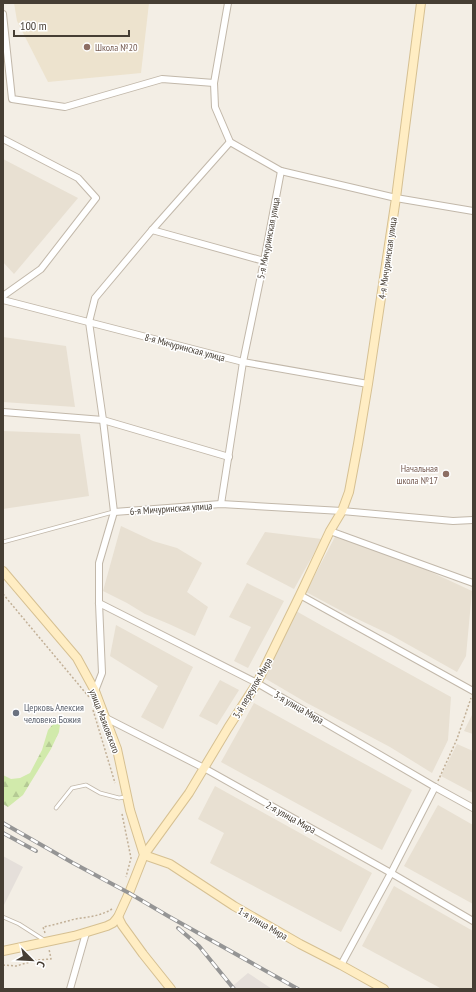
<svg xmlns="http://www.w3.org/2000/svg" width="476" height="992" viewBox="0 0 476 992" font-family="'PT Sans Narrow',sans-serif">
<defs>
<pattern id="forest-firs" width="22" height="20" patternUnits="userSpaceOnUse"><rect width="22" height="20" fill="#d1eaab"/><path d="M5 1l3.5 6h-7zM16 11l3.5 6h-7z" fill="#b5ca94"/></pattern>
</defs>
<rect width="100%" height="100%" fill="#f3eee5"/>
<!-- residential -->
<g fill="#e8e0d2">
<path d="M3,159l75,39 -64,76 -11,-12z"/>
<path d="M3,337l63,9 9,61 -72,-5z"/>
<path d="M3,431l77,3 9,62 -86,13z"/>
<path d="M121,526l32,15 24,7 25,15 -15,29 21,15 -13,29 -26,-12 -24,-10 -18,-11 -24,-12z"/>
<path d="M265,532l57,7 -28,50 -48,-25z"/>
<path d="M337,533l66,26 69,32 -6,65 -9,16 -66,-37 -42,-20 -43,-23z"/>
<path d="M247,583l37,18 -36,67 -14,-7 17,-34 -22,-10z"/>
<path d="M296,611l23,13 132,73 -3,43 -16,33 -42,-26 -83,-44 -46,-27z"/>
<path d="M116,625l77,42 -30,62 -22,-12 17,-31 -48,-30z"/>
<path d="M220,680l19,10 -22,35 -18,-9z"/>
<path d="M254,703l158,87 -30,60 -161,-88z"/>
<path d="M473,713v21l-9,-3z"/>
<path d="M457,744l16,7v42l-32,-17z"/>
<path d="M215,786l157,87 -31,59 -131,-69 14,-30 -26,-14z"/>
<path d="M438,805l35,20v79l-69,-38z"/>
<path d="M394,886l79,45v58h-31l-80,-43z"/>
</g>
<!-- industrial -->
<g fill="#e5dfda">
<path d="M3,856l20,11 -20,40z"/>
<path d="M248,973l24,16h-43z"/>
</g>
<!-- education -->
<path fill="#ede3ce" d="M14,3h135l-8,70 -93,9 -31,-61z"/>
<!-- forest -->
<path fill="url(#forest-firs)" d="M54,723l6,2 -1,7 -8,17 -28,46 -15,12 -5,-3v-29l8,4 9,-1 10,-5 12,-23 6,-20z"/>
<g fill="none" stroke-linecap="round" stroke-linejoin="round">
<!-- lane casing -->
<g stroke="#c2b8aa" stroke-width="4.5">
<g id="lane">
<path d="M3,542l110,-30"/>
<path d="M56,808l16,-20 14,-3 14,8 19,5 6,-1"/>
<path d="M3,917l16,7 25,16"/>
</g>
</g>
<!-- street casing -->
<g stroke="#c2b8aa" stroke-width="8">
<g id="street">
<path d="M228,3l-14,80 1,24 15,35 51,29 115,27 77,13"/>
<path d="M3,14l9,85 53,8 97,-28 52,4"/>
<path d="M3,139l75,39 18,20 -55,71 -38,27"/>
<path d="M152,230l112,31"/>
<path d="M3,300l240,62 125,22"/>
<path d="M3,412l100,8 126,37"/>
<path d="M221,504l22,-142 21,-101 17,-90"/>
<path d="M114,512l107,-8 121,7 111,10 20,-1"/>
<path d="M330,531l143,52"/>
<path d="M300,595l173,96"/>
<path d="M99,603l158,80 178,104 38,21"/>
<path d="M95,691l7,-18 -3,-70v-40l15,-51 -11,-92 -14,-98 6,-24 57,-68 78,-88"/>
<path d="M106,718l98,50 187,105 82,48"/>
<path d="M341,965l50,-92 44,-86"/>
<path d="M70,989l16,-56"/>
</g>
</g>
<!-- secondary casing -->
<g stroke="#d6c092" stroke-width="10">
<g id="secondary">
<path d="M3,571l74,87 18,33 22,58 13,61 14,45 -15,38 -11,24 -5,6 -6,3 -33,10 -71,15"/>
<path d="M118,917l4,8 21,29 28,35"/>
<path d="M384,989l-43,-24 -41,-21 -66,-38 -64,-42 -26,-9 45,-62 39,-65 29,-45 43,-88 30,-64 12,-20 7,-19 9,-48 10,-60 28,-186 25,-195"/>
</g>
</g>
<!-- path -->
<g stroke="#c2b097" stroke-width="1.5" stroke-dasharray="2 2" stroke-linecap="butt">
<path d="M3,594l86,103"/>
<path d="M93,710l22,73"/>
<path d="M438,781l19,-42 14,-41"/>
<path d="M122,814l9,44 -5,19"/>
<path d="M45,933l-2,-6c11,-2 21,-5 32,-8 13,-2 26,-3 37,-10"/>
<path d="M3,965l13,1 21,-6 14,-1 -2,-10"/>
</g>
<!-- lane -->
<use href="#lane" stroke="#fff" stroke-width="3"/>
<!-- street -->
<use href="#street" stroke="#fff" stroke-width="6"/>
<!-- secondary -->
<use href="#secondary" stroke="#ffedc3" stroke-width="8"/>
<!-- rail casing -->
<g stroke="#959595" stroke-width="4">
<g id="rail">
<path d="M3,823l70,40 56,30 39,23 130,73"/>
<path d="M3,833l33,18"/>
<path d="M178,928l21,18 35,43"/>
</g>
</g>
<!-- rail -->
<use href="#rail" stroke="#fff" stroke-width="2.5" stroke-dasharray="8" stroke-linecap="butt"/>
</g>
<!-- markers -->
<g fill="#8d6e63" stroke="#fff" stroke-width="1.5">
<circle cx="87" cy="47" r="4"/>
<circle cx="446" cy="474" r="4"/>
</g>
<circle fill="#6b7280" stroke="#fff" stroke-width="1.5" cx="16" cy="713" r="4"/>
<g text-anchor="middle" stroke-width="3" stroke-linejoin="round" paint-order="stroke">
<!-- education labels -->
<g font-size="10" fill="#785e54" stroke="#fff" text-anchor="start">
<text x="95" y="51">Школа №20</text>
<text x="438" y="472" text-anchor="end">Начальная<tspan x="438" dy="12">школа №17</tspan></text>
</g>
<!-- street labels -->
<g font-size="10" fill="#463e34" stroke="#fff">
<text transform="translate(268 238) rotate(-79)" y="4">5-я Мичуринская улица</text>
<text transform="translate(387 258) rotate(-82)" y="4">4-я Мичуринская улица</text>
<text transform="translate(185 347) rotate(15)" y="4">8-я Мичуринская улица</text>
<text transform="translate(171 508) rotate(-4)" y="4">6-я Мичуринская улица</text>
<text transform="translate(252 688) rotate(-60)" y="4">3-й переулок Мира</text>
<text transform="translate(299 707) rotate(30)" y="4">3-я улица Мира</text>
<text transform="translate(105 721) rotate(69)" y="4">улица Маяковского</text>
<text transform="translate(291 817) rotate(29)" y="4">2-я улица Мира</text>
<text transform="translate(263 923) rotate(30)" y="4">1-я улица Мира</text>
</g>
<!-- worship labels -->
<g font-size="10" fill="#5b616d" stroke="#fff" text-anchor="start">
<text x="24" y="711">Церковь Алексия<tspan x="24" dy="12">человека Божия</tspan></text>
</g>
</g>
<!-- border -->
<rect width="476" height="992" fill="none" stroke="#463e34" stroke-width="8"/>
<!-- north arrow -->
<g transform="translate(32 960) rotate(114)" stroke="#ffffff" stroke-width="3" paint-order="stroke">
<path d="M0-3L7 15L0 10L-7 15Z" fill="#463e34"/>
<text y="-6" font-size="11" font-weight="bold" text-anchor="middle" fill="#463e34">С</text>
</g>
<!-- scale -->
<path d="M14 30v6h115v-6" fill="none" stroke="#463e34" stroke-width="2"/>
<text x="20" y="30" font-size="12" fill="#463e34" stroke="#ffffff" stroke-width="3" paint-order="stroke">100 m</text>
</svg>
